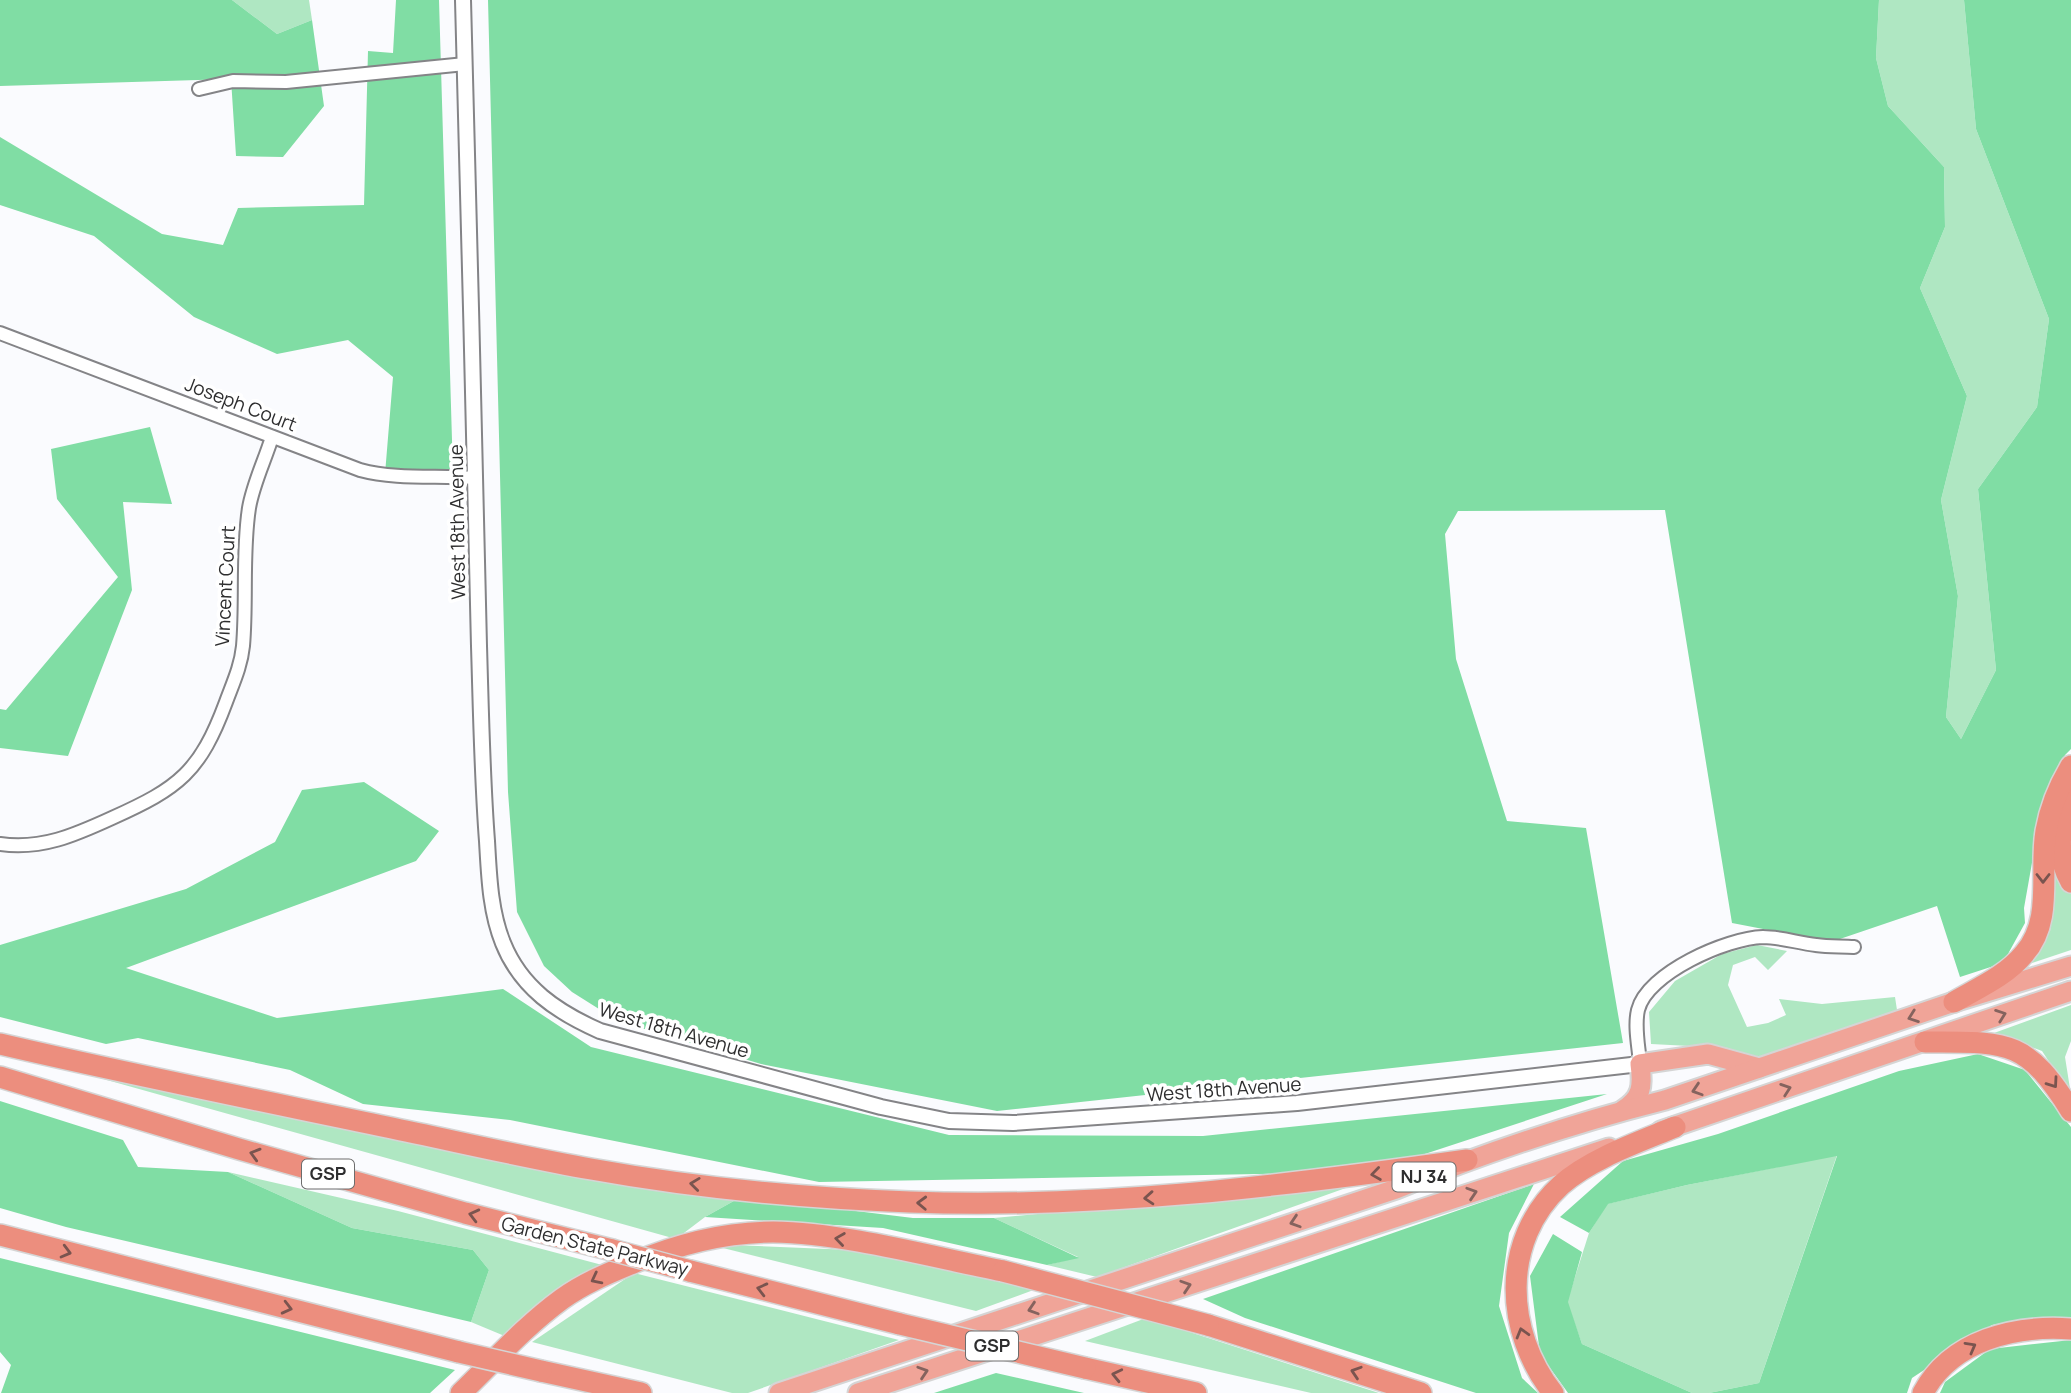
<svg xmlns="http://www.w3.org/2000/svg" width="2071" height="1393" viewBox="0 0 2071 1393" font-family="Manrope,sans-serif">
<rect width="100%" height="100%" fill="#fafbfe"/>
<!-- green -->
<g fill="#afe7c2">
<path d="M232,0h77l3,20 -35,14z"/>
<path d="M1879,0h85l12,129 73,190 -12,88 -59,82 18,181 -35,69 -15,-22 12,-121 -17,-96 26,-104 -47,-108 25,-61 -1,-60 -56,-61 -12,-48z"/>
<path d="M2054,855l17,38v57l-48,16 27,-35 4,-28z"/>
<path d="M1757,945l30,6 -19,19 -13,-13 -22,8 -5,20 19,42 21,-4 18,-8 -7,-16 43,5 73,-7 2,13 -145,50 -24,-12 -77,-4 -2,-32 26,-31 47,-27z"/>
<path d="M2071,1005v36l-6,16 6,38 -29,-44 -48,-18z"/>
<path d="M89,1075l652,122 -36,20 -29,22z"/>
<path d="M1837,1155l-78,228 -50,10h-17l-110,-49 -15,-42 22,-69 18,-29 80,-19z"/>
<path d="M228,1172l170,39 208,55 -99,71 -36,-15 18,-52 -16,-20 -121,-22z"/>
<path d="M1357,1184l-260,93 -50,-12 31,-8 -84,-39z"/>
<path d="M707,1244l145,6 187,38 -63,23z"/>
<path d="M634,1273l265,67 -151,53h-16l-200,-51z"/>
<path d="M1146,1318l233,75h-68l-226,-52z"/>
</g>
<!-- forest -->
<g fill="#80dda4">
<path d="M0,0h232l45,34 35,-14 12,86 -41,51 -47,-1 -5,-77 -231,7z"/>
<path d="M396,0h43l14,474h-68l8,-97 -45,-37 -71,14 -83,-37 -100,-81 -94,-31v-68l162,97 61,11 15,-37 126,-3 4,-154 25,2z"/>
<path d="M488,0h1391l-3,58 12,48 56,61 1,60 -25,61 47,108 -26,104 17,96 -12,121 15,22 35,-69 -18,-181 59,-82 12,-88 -73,-190 -12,-129h107v749l-6,6 -24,57 -17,96 1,15 -22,40 -43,14 -23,-71 -106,36 -99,-19 -67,-413 -207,1 -13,23 11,125 51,162 79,7 37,215 -626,68 -236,-47 -143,-43 -46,-29 -28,-26 -27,-54 -9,-120z"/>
<path d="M150,427l22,77 -49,-2 9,88 -64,166 -68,-8v-39l6,1 112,-133 -61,-78 -6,-50z"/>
<path d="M364,782l75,49 -23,30 -290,107 151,50 226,-29 88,58 358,88 254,1 404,-42 -237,78 -551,10 -309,-62 -147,-16 -73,-34 -152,-32 -32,6 -106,-27v-72l186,-56 89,-47 27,-52z"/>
<path d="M1978,1054l47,16 46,57v192l-42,-1 -37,7 -80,53 -5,15h-198l50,-10 78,-227 -150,29 -79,19 -19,29 -29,-16 63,-56 95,-27 181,-63z"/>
<path d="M0,1101l123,39 15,27 90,5 124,56 121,22 16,20 -18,52 -405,-95 -66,-19z"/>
<path d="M1534,1184l-25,49 -10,73 23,72 16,15h-62l-231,-75 -42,-19z"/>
<path d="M741,1197l172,21h81l85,40 -32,7 -164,-37 -178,-11z"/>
<path d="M1553,1234l29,18 -14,50 14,42 110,49h-124l-28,-39 -10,-78z"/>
<path d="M0,1258l455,112 -25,23h-429l10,-28 -11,-13z"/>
<path d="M2071,1340v53h-131l5,-11 45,-33z"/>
<path d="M996,1373l88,20h-150z"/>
</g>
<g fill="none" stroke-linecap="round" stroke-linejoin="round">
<!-- minor casing -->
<g stroke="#848487" stroke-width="16">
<g id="minor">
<path d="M199,89l34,-8 53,1 179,-18"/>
<path d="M0,333l360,137c37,10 77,5 115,8"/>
<path d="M0,844c41,6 75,-9 112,-26 67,-30 88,-46 114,-116 7,-19 15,-36 17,-56 4,-46 -1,-93 6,-138 4,-24 16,-48 23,-71"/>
<path d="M1640,1064c-1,-16 -6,-37 -2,-54 9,-37 89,-72 125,-73 18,0 35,6 53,8 13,2 26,1 38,2"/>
</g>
</g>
<!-- tertiary casing -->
<g stroke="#848487" stroke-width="18">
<path id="tertiary" d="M463,0c6,215 11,431 16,646 2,65 3,130 8,195 2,34 3,70 16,102 18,45 54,69 97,88l281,76 68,14 64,2 284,-20 343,-39"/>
</g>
<!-- trunk casing -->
<g stroke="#d5d5d5" stroke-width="23">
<g id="trunk">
<path d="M1623,1110c19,-12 20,-24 17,-46l68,-10 51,14"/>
<path d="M1661,1131l410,-140"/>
<path d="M779,1393l617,-204c88,-36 178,-66 269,-89l289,-98 117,-36"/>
<path d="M858,1393l751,-245"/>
</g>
</g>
<!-- motorway casing -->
<g stroke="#d5d5d5" stroke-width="24">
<g id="motorway">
<path d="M2071,797c-12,29 -16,57 0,85"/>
<path d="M1954,1002c24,-14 52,-26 70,-48 30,-34 15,-82 22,-123 4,-23 13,-45 25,-65"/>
<path d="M1925,1042c81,0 101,-4 146,69"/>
<path d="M0,1044c128,30 258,56 387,83 68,14 136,30 204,42 105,19 213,29 319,33 187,7 373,-16 557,-42"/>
<path d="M0,1077l239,72 226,64 147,37"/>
<path d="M0,1235l459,117"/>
<path d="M690,1271l210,53"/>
<path d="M1208,1325l213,68"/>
<path d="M1085,1368l111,25"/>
<path d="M541,1371l100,22"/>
<path d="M461,1393c33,-32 64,-67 101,-94 22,-16 47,-26 71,-36 45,-19 91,-31 140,-31 72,1 159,25 230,39"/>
<path d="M1553,1393c-48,-61 -53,-152 8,-208 29,-26 78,-43 114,-58"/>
<path d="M1923,1393c28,-53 92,-68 148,-64"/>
</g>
</g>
<!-- minor -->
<use href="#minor" stroke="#fff" stroke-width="12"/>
<!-- tertiary -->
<use href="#tertiary" stroke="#fff" stroke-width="14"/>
<!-- trunk -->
<use href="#trunk" stroke="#f0a498" stroke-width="19"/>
<!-- motorway -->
<use href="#motorway" stroke="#ec8e7e" stroke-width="21"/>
<!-- motorway-bridge casing -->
<g stroke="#d5d5d5" stroke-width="24" stroke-linecap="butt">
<g id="motorway-bridge">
<path d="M612,1250l78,21"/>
<path d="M1003,1271l205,54"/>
<path d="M900,1324l185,44"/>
<path d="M459,1352l82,19"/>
</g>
</g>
<!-- motorway-bridge -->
<use href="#motorway-bridge" stroke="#ec8e7e" stroke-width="21"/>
</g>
<!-- one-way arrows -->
<defs><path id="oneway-chevron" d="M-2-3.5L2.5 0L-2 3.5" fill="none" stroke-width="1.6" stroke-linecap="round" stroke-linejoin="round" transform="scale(1.75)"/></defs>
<g stroke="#7a544f">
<use href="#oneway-chevron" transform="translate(2043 878) rotate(90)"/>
<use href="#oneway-chevron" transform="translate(2053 1083) rotate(55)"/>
<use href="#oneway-chevron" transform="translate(255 1154) rotate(-164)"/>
<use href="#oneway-chevron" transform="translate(1376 1174) rotate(172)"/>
<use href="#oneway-chevron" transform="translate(695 1184) rotate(-173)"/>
<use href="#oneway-chevron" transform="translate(1149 1198) rotate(176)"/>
<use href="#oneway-chevron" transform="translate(922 1203) rotate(-178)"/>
<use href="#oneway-chevron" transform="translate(474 1215) rotate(-166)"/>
<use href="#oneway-chevron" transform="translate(840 1239) rotate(-172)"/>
<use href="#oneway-chevron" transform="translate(66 1252) rotate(15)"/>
<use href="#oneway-chevron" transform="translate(596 1279) rotate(153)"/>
<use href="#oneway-chevron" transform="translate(762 1289) rotate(-166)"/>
<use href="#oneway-chevron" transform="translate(287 1308) rotate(14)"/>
<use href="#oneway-chevron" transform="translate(1522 1333) rotate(-106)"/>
<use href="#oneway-chevron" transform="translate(1971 1347) rotate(-29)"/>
<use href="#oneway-chevron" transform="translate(1356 1372) rotate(-162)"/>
<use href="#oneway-chevron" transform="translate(1117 1375) rotate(-167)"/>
</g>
<g stroke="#85635e">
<use href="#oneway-chevron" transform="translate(2001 1015) rotate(-20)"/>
<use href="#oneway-chevron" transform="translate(1913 1017) rotate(160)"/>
<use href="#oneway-chevron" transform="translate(1786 1089) rotate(-19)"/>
<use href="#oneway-chevron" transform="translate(1697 1090) rotate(162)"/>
<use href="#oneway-chevron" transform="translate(1472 1193) rotate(-18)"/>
<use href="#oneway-chevron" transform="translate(1295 1222) rotate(162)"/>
<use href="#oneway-chevron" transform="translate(1186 1286) rotate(-18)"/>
<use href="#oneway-chevron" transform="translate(1033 1309) rotate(162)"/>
<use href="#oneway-chevron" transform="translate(923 1372) rotate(-18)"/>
</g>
<g text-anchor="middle" stroke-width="7" stroke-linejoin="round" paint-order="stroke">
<!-- shield labels -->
<g fill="#fff" stroke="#6d6d6d" stroke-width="2">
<rect x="302" y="1159.5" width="52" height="29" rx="5"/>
<rect x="1392.5" y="1162.5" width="63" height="29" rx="5"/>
<rect x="966" y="1331.5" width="52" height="29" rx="5"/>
</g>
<g font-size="18" font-weight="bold" fill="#2e2e2f">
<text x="328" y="1180">GSP</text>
<text x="1424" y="1183">NJ 34</text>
<text x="992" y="1352">GSP</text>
</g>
<!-- street labels -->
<g font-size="19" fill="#2e2e2f" stroke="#fff">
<text transform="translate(241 404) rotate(21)" y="7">Joseph Court</text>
<text transform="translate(457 522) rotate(-91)" y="7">West 18th Avenue</text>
<text transform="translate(225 586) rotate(-87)" y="7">Vincent Court</text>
<text transform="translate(674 1030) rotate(16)" y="7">West 18th Avenue</text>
<text transform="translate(1224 1089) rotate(-4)" y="7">West 18th Avenue</text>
<text transform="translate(595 1246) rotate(14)" y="7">Garden State Parkway</text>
</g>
</g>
</svg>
